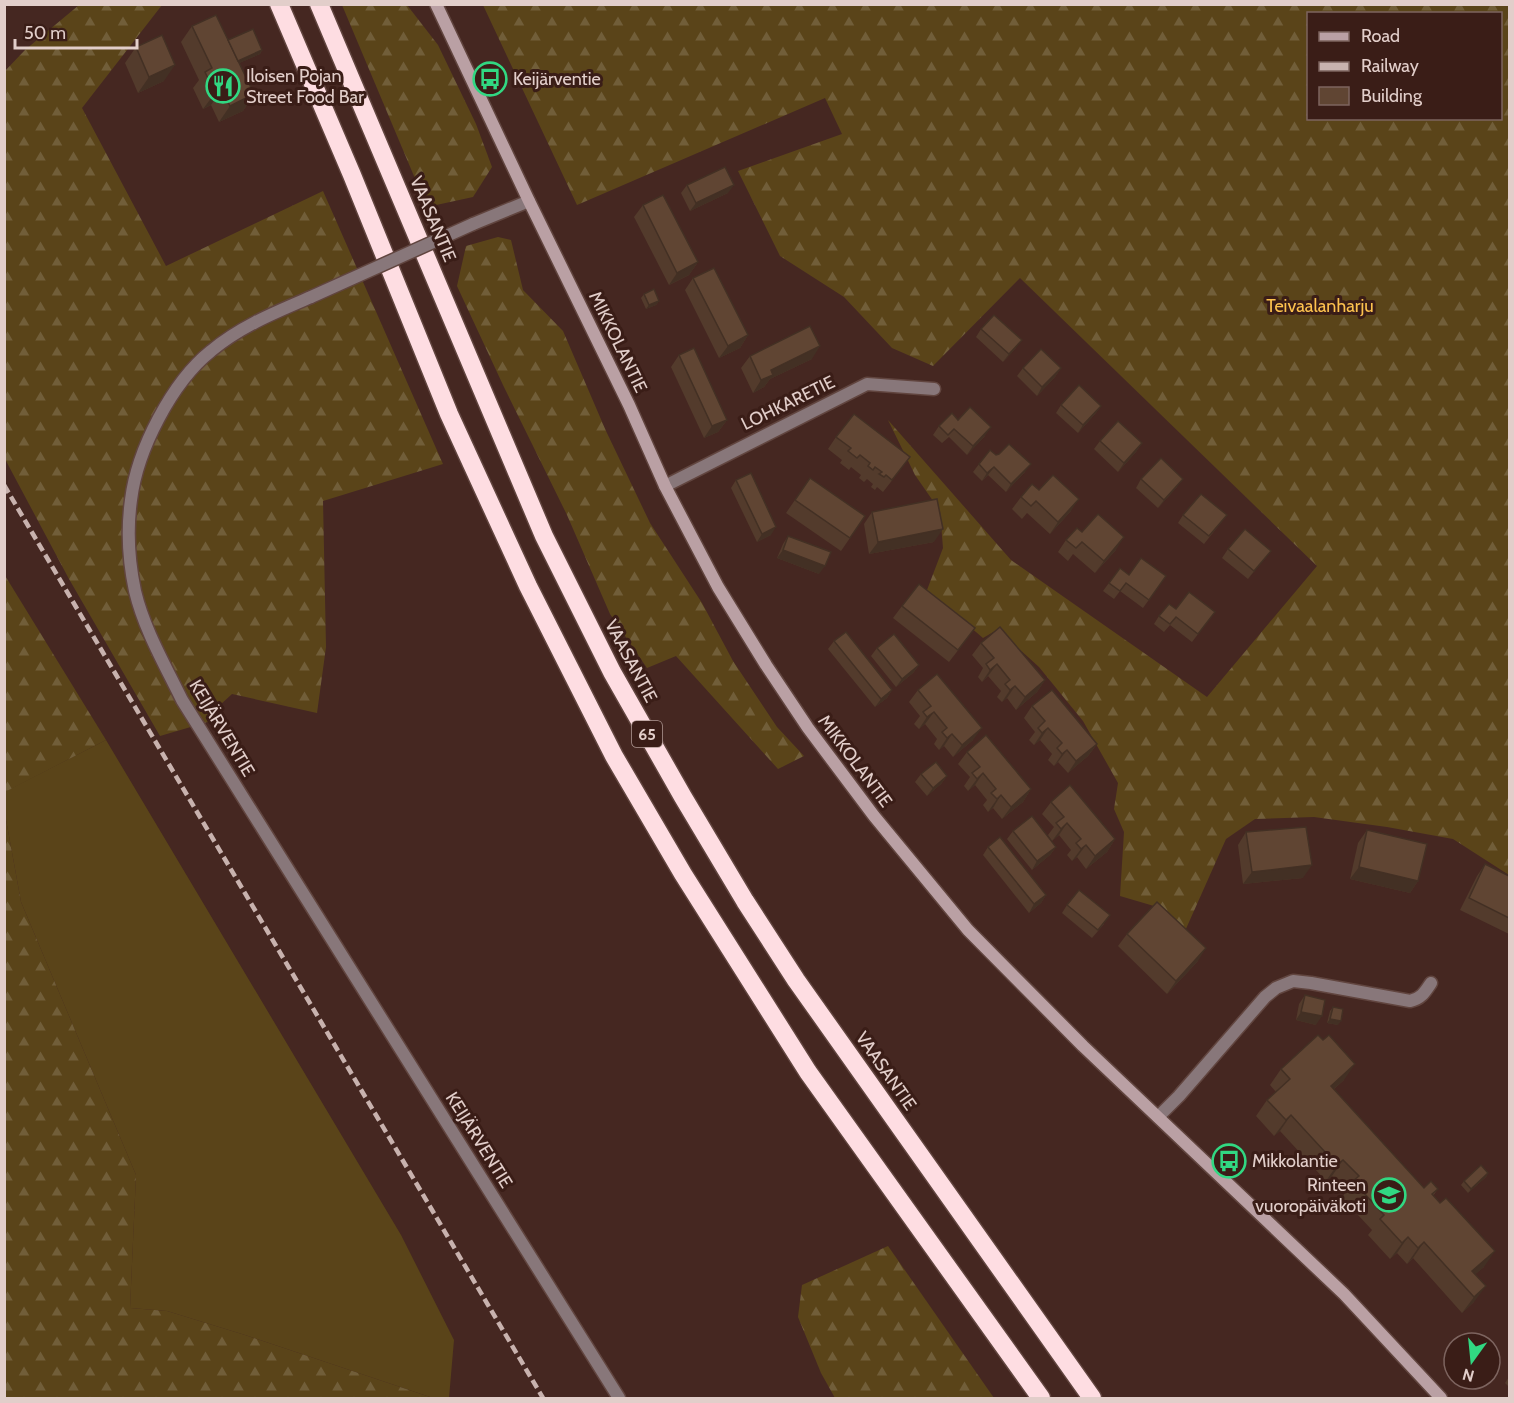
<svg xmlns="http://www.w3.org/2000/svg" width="1514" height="1403" viewBox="0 0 1514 1403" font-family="Cabin,sans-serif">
<defs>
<pattern id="forest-firs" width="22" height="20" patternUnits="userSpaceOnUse" patternTransform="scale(1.5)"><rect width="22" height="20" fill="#5a4419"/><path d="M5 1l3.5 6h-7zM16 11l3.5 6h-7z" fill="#715e39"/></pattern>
</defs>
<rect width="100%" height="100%" fill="#452721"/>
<!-- grass -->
<path fill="#5a4419" d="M106,740l295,495 53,105 -5,58h-16l-188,-63 -78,-24 -37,-3 6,-133 -115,-273 -16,-88 -1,-22z"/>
<!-- forest -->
<g fill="url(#forest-firs)" fill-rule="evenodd">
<path d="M79,5h83l-80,103 84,158 157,-75 120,273 -120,37 3,146 -9,66 -85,-19 -12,11 -9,16 -51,15 -91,-157 -64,-120 -1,-387 21,-22z"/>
<path d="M342,5h65l31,40 38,79 16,43 -19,30 -46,10z"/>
<path d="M483,5h1026v870l-56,-36 -66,-12 -73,-10 -59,2 -29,20 -41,92 -31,-25 -34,-10 4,-64 -10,-23 4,-26 -35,-62 -44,-54 -22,-20 -22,-16 -12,7 -56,-48 16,-42 -3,-37 -25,-36 -27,-55 123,140 196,137 110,-131 -297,-288 -87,88 -41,-18 -48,-51 -64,-41 -42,-85 104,-37 -17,-36 -248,107zM1308,14h192v104h-192z"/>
<path d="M498,237l13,3 12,50 40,41 43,100 44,92 52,80 31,58 44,66 27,29 -26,13 -102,-113 -29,12 -37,-54 -43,-99 -64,-130 -46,-99 9,-40z"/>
<path d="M4,574l102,166 -101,52h-1z"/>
<path d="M5,814l16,88 115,273 -6,133 37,3 78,24 188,63h-428z"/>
<path d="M888,1246l106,152h-159l-14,-25 -23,-56 4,-32z"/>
</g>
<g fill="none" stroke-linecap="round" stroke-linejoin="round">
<!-- street casing -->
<g stroke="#61453f" stroke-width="15">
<g id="street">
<path d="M473,224l56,-23"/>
<path d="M311,297c-35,15 -70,29 -100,54 -39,31 -74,99 -80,149 -4,29 -2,63 4,91 9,38 30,74 47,109l437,698"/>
<path d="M665,486l202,-102 67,5"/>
<path d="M1158,1117l21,-21 86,-99 11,-9 17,-7 18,2 99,18c11,-2 15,-9 21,-18"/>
</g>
</g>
<!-- secondary casing -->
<g stroke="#61453f" stroke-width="15">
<path id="secondary" d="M436,4l93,197 100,204 36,81 53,101 48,78 42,63 66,88 94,114 115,116 261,248 97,104"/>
</g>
<!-- highway casing -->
<g stroke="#61453f" stroke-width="21">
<g id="highway">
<path d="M279,4l73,171 97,239 79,172 86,170 69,118 125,198 233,326"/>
<path d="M319,4l225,532 68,136 71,125 62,104 51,79 296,418"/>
</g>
</g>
<!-- street -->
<use href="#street" stroke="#88777a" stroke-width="12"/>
<!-- secondary -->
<use href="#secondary" stroke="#baa0a4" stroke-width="12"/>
<!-- highway -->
<use href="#highway" stroke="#fedde2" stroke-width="18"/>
<!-- rail -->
<path stroke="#c8b2ae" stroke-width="4.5" stroke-dasharray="9 4.5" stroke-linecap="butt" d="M4,485l539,913"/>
<!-- street-bridge casing -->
<g stroke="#61453f" stroke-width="15" stroke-linecap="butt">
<path id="street-bridge" d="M311,297l162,-73"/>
</g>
<!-- street-bridge -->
<use href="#street-bridge" stroke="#88777a" stroke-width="12"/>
</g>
<!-- wall -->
<g fill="#533b2c">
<path d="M192,26l36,14 34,10 -2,4 -21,9 15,31 -11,17 -24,11 -8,-17 -8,4 -10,-21 6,-8 -18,-38z"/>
<path d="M136,47l28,34 -26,12 -13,-30z"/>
<path d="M687,185l41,8 -38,18 -9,-18z"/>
<path d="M643,205l55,57 -9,13 -20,10 -35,-68z"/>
<path d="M693,278l55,57 -8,13 -21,10 -34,-68z"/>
<path d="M644,294l15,7 -3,4 -10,4 -5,-11z"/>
<path d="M981,329l35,19 -13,14 -27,-25z"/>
<path d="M679,355l48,65 -9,12 -14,6 -33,-71z"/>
<path d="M750,356l62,3 -42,20 -6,8 -11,6 -12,-25z"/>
<path d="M1023,368h38l-6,9 -18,19 -20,-20z"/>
<path d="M1061,405l40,1 -6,8 -17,19 -22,-20z"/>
<path d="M958,420l27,16 -18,19 -18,-18 -7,6 -9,-8 6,-9z"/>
<path d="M836,437l65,32 -18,23 -6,-5 -2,3 -4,-3 2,-3 -6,-5 -3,3 -5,-4 2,-3 -10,-8 -2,3 -9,-7 2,-3 -14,-11z"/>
<path d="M1100,441l42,2 -6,9 -18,20 -24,-23z"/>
<path d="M996,455l29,17 -19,20 -18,-17 -6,6 -9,-9 6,-8z"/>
<path d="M810,478l55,38 -24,35 -55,-38z"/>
<path d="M1141,479l36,8 -19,21 -22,-20z"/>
<path d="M736,480l35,55 -14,7 -26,-54z"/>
<path d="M1039,490l32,21 -21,23 -23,-21 -5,6 -10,-10 9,-12z"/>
<path d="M872,512l62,30 -65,12 -5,-30z"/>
<path d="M1183,515h44l-23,29 -26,-21z"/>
<path d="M1082,532l34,18 -21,23 -22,-19 -5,7 -10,-9 8,-12z"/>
<path d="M788,536l31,38 -42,-16 6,-14z"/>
<path d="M1228,549l43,2 -23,28 -26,-21z"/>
<path d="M1120,568l9,7 37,1 -23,32 -23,-17 -6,8 -11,-8z"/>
<path d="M902,606l64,34 -17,22 -56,-44z"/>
<path d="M1176,609l39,3 -23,30 -22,-17 -6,7 -10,-8 5,-8z"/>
<path d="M834,641l58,49 -5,8 -12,9 -47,-58z"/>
<path d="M981,643l64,37 -8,12 -21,18 -9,-12 -5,4 -5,-5 4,-6 -13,-15 -6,6 -4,-5 5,-9 -11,-13z"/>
<path d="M877,648l42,17 -6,8 -17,14 -25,-31z"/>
<path d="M918,690l55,50 -20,17 -9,-11 -5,4 -5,-6 3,-5 -12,-15 -6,5 -5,-5 6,-8 -11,-14z"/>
<path d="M1032,706l65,38 -9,12 -20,17 -10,-11 -4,4 -6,-6 4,-6 -12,-14 -6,5 -5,-5 6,-8 -11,-14z"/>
<path d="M967,752l64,37 -8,13 -21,17 -9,-11 -5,4 -5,-7 4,-5 -12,-15 -7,6 -4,-5 6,-9 -12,-13z"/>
<path d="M921,774l26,2 -6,8 -14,12 -12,-14z"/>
<path d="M1051,802l64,37 -8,13 -21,17 -9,-12 -5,4 -5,-6 4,-5 -12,-15 -7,6 -4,-6 6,-8 -12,-13z"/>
<path d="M1367,830l51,51 -8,12 -60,-14 8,-36z"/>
<path d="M1013,831l43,16 -6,8 -18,15 -25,-31z"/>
<path d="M1246,832l57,46 -60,6 -5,-39z"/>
<path d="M988,847l58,48 -5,8 -12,10 -46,-58z"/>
<path d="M1485,864l24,12v58l-49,-24 17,-34z"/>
<path d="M1067,905l37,19 -12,14 -30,-25z"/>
<path d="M1127,934l71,27 -31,33 -49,-48z"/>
<path d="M1305,995l11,30 -20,-5 3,-16z"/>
<path d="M1333,1007l5,18 -11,-2 3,-12z"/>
<path d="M1281,1069l63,11 -10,9 90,99 14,1 -5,7 51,71 -9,7 -1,28 -12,11 -49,-55 -6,6 -10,-11 -7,6 -22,-24 4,-5 -30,-32 4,-7 -14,-15 -6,5 -46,-50 -6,5 -18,-20 11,-16 9,-8 -6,-7z"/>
<path d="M1488,1173l-2,4 -18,16 -7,-8 3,-4z"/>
<path d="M1509,1377v10l-4,-4z"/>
</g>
<!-- shaded-wall -->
<g fill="#433024">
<path d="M262,50l-2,4 -36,16 3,-4z"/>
<path d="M175,65l-11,16 -26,12 11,-16z"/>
<path d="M222,89l-11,16 -8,4 12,-16z"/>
<path d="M254,94l-11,17 -24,11 11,-16z"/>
<path d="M734,185l-6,8 -38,18 6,-8z"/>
<path d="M698,262l-9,13 -20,10 8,-12z"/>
<path d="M659,301l-3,4 -10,4 3,-4z"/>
<path d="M748,335l-8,13 -21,10 9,-12z"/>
<path d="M1022,340l-6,8 -13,14 6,-8z"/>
<path d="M820,346l-8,13 -42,20 -6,8 -11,6 8,-13 10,-10z"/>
<path d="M1061,368l-6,9 -18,19 5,-9z"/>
<path d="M1101,406l-6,8 -17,19 5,-8z"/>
<path d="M727,420l-9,12 -14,6 8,-12z"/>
<path d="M991,427l-6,9 -18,19 6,-9z"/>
<path d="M1142,443l-6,9 -18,20 6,-9z"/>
<path d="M1031,464l-6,8 -19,20 5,-8z"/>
<path d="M994,467l-6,8 -6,6 5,-8z"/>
<path d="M1183,479l-6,8 -19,21 6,-8z"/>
<path d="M1079,499l-8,12 -21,23 8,-12z"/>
<path d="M776,527l-5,8 -14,7 5,-8z"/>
<path d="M943,529l-9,13 -65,12 9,-12z"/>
<path d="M1124,537l-8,13 -21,23 9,-12z"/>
<path d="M783,550l42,16 -6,8 -42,-16z"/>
<path d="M1271,551l-6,8 -17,20 6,-8z"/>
<path d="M997,664l-9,12 -6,6 8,-12z"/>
<path d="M919,665l-6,8 -17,14 6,-8z"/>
<path d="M1045,680l-8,12 -21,18 9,-13z"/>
<path d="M1015,686l-8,12 -5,4 8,-12z"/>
<path d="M892,690l-5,8 -12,9 6,-8z"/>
<path d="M934,712l-9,12 -6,5 8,-12z"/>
<path d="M982,728l-9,12 -20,17 9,-12z"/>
<path d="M1048,728l-8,12 -6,5 8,-12z"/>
<path d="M952,734l-8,12 -5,4 8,-12z"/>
<path d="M1097,744l-9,12 -20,17 8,-12z"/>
<path d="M1067,750l-9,12 -4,4 8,-12z"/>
<path d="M983,773l-8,12 -7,6 9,-12z"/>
<path d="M947,776l-6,8 -14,12 6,-8z"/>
<path d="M1031,789l-8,13 -21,17 9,-12z"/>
<path d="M1001,795l-8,13 -5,4 9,-13z"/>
<path d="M1067,823l-8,12 -7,6 9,-12z"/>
<path d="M1115,839l-8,13 -21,17 9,-13z"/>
<path d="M1086,845l-9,12 -5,4 9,-12z"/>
<path d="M1056,847l-6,8 -18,15 5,-9z"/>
<path d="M1312,865l-9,13 -60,6 9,-12z"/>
<path d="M1359,867l59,14 -8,12 -60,-14z"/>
<path d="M1046,895l-5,8 -12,10 5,-9z"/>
<path d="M1206,948l-8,13 -31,33 9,-13z"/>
<path d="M1301,1012l21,4 -6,9 -20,-5z"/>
<path d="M1330,1019l11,2 -3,4 -11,-2z"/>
<path d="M1355,1064l-11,16 -25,22 12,-16z"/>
<path d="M1291,1115l-11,16 -6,5 12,-16z"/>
<path d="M1343,1160l-11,16 -6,5 11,-16z"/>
<path d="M1488,1173l-2,4 -18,16 3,-4z"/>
<path d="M1408,1237l-11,16 -7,6 12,-16z"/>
<path d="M1424,1242l-11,16 -6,6 11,-16z"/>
<path d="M1495,1251l-11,16 -21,18 9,-14z"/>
<path d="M1486,1286l-12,16 -12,11 12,-16z"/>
</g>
<!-- building -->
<g fill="#604533" stroke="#433024" stroke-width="1.5">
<path d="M216,15l38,79 -24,12 -8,-17 -7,4 -10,-21 7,-4 -20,-42z"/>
<path d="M253,29l9,21 -24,11 -10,-21z"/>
<path d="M162,35l13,30 -26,12 -13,-30z"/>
<path d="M725,167l9,18 -38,18 -9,-18z"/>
<path d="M663,195l35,67 -21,11 -34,-68z"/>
<path d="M714,268l34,67 -20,11 -35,-68z"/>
<path d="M654,289l5,12 -10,4 -5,-11z"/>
<path d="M994,315l28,25 -13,14 -28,-25z"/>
<path d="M810,326l10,20 -49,24 2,5 -12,5 -11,-24z"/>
<path d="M694,348l33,72 -15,6 -33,-71z"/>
<path d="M1041,349l20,19 -19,19 -19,-19z"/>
<path d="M1079,385l22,21 -18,19 -22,-20z"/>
<path d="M970,407l21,20 -18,19 -19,-17 -6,6 -9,-9 13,-13 6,7z"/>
<path d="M854,414l56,43 -18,23 -6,-5 -2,2 -5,-3 3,-2 -7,-5 -2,3 -5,-4 2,-3 -10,-8 -3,3 -9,-7 3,-3 -15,-11z"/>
<path d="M1118,421l24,22 -18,20 -24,-22z"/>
<path d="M1009,444l22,20 -20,20 -17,-17 -7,6 -8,-9 11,-14 6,5 3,-1z"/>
<path d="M1161,458l22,21 -19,21 -23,-21z"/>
<path d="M751,473l25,54 -14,7 -26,-54z"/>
<path d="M1053,475l26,24 -21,23 -22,-21 -5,5 -10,-9 11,-13 7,6z"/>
<path d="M810,478l55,38 -15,22 -55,-38z"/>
<path d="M1201,494l26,21 -18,21 -26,-21z"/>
<path d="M937,499l6,30 -65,13 -6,-30z"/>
<path d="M1098,514l26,23 -20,24 -22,-19 -6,6 -10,-8 11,-12 5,4z"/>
<path d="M1245,529l26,22 -17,20 -26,-22z"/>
<path d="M788,536l43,16 -6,14 -42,-16z"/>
<path d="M1141,558l25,18 -17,24 -23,-17 -6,8 -11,-8 11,-15 9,7z"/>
<path d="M919,584l56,44 -17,22 -56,-44z"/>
<path d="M1189,592l26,20 -17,22 -22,-17 -6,7 -11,-8 10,-12 7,5z"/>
<path d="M1000,627l45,53 -20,17 -10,-11 -5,4 -5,-6 5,-4 -13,-16 -7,6 -4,-6 8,-6 -13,-15z"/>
<path d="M846,632l46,58 -11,9 -47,-58z"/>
<path d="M894,634l25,31 -17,14 -25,-31z"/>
<path d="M937,674l45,54 -20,17 -10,-11 -5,4 -5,-6 5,-4 -13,-16 -7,5 -4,-5 8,-6 -13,-16z"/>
<path d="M1052,690l45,54 -21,17 -9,-11 -5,4 -5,-6 5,-5 -14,-15 -6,5 -4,-5 7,-7 -13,-15z"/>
<path d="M986,735l45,54 -20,18 -10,-12 -4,4 -6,-6 5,-4 -13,-16 -6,6 -5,-6 8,-6 -13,-15z"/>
<path d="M936,762l11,14 -14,12 -12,-14z"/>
<path d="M1070,785l45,54 -20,17 -9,-11 -5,4 -5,-6 5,-4 -14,-16 -6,6 -5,-6 8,-6 -13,-15z"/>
<path d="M1032,816l24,31 -19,14 -24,-30z"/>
<path d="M1306,827l6,38 -60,7 -6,-40z"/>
<path d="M1367,830l60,14 -9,37 -59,-14z"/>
<path d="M1000,837l46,58 -12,9 -46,-57z"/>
<path d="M1485,864l24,12v42l-40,-20z"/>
<path d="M1079,890l31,25 -12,15 -31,-25z"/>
<path d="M1157,902l49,46 -30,33 -49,-47z"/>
<path d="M1305,995l20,5 -3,16 -21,-4z"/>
<path d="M1333,1007l10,2 -2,12 -11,-2z"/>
<path d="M1318,1035l5,5 6,-5 26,29 -24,22 93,102 7,-7 7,8 -6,5 8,9 6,-5 49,53 -23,20 14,15 -12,11 -50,-55 -6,6 -10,-11 -6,6 -22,-24 4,-4 -31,-34 6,-5 -16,-16 -6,5 -46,-50 -5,5 -19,-20 23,-21 -9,-10z"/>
<path d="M1481,1165l7,8 -17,16 -7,-8z"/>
</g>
<!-- icons -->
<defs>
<g id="bus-ring" transform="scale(1.725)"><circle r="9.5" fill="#3a1d17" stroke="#31d882" stroke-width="1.5"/><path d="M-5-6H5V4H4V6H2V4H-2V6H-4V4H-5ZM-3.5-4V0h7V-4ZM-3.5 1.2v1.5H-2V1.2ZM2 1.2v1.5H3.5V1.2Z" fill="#31d882"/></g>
<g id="restaurant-ring" transform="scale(1.725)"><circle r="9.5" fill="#3a1d17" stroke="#31d882" stroke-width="1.5"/><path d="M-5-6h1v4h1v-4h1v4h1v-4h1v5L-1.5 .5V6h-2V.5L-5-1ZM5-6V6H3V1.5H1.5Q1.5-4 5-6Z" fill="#31d882"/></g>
<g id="school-ring" transform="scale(1.725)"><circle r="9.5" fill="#3a1d17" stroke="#31d882" stroke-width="1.5"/><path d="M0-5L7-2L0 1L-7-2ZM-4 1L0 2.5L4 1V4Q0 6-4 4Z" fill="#31d882"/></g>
</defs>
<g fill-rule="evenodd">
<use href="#bus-ring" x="490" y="79"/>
<use href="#restaurant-ring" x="223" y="86"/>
<use href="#bus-ring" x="1229" y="1161"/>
<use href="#school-ring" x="1389" y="1195"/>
</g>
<g text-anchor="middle" stroke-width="6" stroke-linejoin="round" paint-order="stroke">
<!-- shield labels -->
<rect fill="#3a1d17" stroke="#b09994" stroke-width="1.5" x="632" y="721" width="30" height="26" rx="4.5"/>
<g font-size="16" font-weight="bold" fill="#e2ceca">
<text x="647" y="740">65</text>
</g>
<!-- poi labels -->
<g font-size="18" fill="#e2ceca" stroke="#3a1d17" text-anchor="start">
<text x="246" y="82">Iloisen Pojan<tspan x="246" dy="21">Street Food Bar</tspan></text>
<text x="513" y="85">Keijärventie</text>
<text x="1252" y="1167">Mikkolantie</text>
<text x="1366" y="1191" text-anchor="end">Rinteen<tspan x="1366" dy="21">vuoropäiväkoti</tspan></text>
</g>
<!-- street labels -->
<g font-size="18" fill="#e2ceca" stroke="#3a1d17">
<text transform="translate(433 219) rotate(67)" y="6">VAASANTIE</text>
<text transform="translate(618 342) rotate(64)" y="6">MIKKOLANTIE</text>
<text transform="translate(788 403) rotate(-26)" y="6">LOHKARETIE</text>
<text transform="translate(631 661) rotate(62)" y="6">VAASANTIE</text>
<text transform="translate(222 728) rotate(59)" y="6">KEIJÄRVENTIE</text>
<text transform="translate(855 761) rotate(53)" y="6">MIKKOLANTIE</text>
<text transform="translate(886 1071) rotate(55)" y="6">VAASANTIE</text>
<text transform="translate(479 1140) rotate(58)" y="6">KEIJÄRVENTIE</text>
</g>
<!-- park labels -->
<g font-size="18" fill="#fdc24e" stroke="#3a1d17">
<text x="1320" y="312">Teivaalanharju</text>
</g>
</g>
<!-- border -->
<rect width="1514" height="1403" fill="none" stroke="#e2ceca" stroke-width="12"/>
<!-- legend -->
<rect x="1307" y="12" width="195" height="108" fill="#3a1d17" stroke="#7d645f" stroke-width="1.5"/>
<rect x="1319" y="32" width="30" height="9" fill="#baa0a4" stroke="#7d645f" stroke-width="1.5"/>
<text x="1361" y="42" font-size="18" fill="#e2ceca">Road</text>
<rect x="1319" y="62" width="30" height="9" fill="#c8b2ae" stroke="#7d645f" stroke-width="1.5"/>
<text x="1361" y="72" font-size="18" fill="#e2ceca">Railway</text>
<rect x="1319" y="87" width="30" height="18" fill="#604533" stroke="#7d645f" stroke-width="1.5"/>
<text x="1361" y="102" font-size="18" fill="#e2ceca">Building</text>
<!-- north arrow -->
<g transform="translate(1472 1361) rotate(195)"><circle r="28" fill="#3a1d17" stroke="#7d645f" stroke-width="1.5"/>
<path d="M0-4.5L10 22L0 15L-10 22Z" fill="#31d882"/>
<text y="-9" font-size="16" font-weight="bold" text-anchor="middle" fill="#e2ceca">N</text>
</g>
<!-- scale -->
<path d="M15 39v9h122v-9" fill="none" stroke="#e2ceca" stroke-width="3"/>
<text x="24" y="39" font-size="18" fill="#e2ceca" stroke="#3a1d17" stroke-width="4.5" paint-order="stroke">50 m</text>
</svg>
